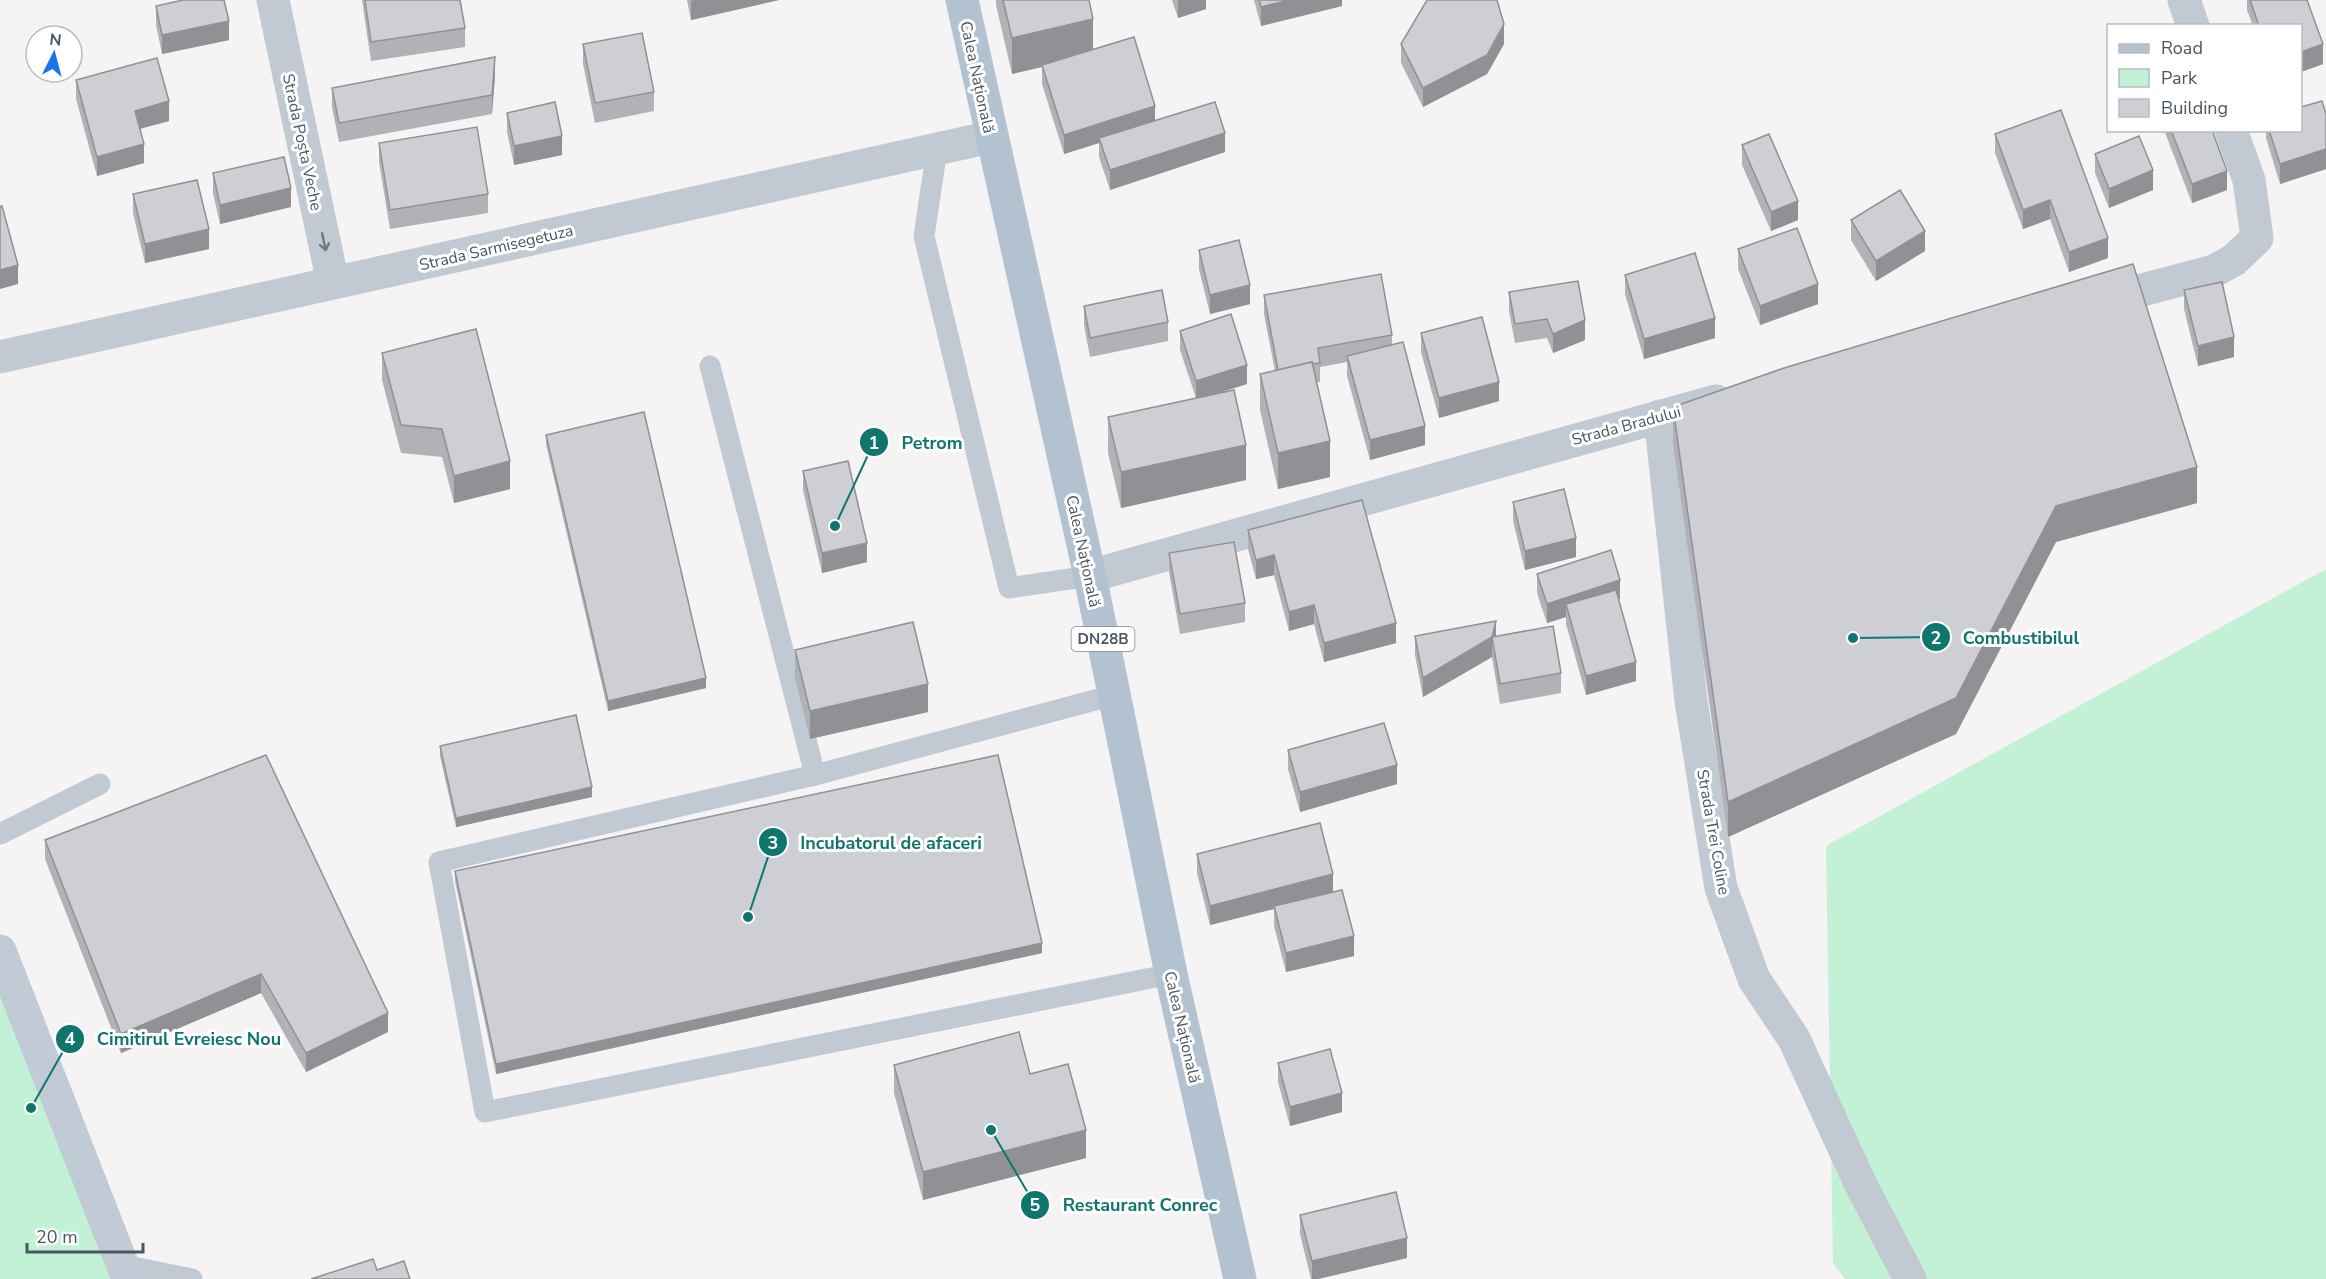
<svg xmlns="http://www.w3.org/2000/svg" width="2326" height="1279" viewBox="0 0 2326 1279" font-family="'Nunito Sans',sans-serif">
<rect width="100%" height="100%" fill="#f5f3f3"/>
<!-- green -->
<g fill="#c3f1d5">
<path d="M2326,569v710h-481l-12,-16 -7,-417z"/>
<path d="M0,951l128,328h-128z"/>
</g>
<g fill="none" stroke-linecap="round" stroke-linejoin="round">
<!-- lane -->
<g stroke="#c1cad2" stroke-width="21">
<path d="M937,149l-13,87 85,352 81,-12"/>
<path d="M710,366l105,409"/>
<path d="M1114,695l-299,80 -376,87 46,250 686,-138"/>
<path d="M0,834l100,-50"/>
<path d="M123,1265l69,14"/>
</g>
<!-- street -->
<g stroke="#c1cad2" stroke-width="33">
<path d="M273,0l60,283"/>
<path d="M2184,0l9,26"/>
<path d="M2097,302l117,-31 20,-11 23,-22 -8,-58 -18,-50"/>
<path d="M0,357l991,-220"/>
<path d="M1660,416l31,285 30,187 33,91 40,60 66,144 50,96"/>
<path d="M1090,576l626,-175"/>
</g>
<!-- secondary -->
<path stroke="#c1cbd6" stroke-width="33" d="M0,951l128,328"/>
<!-- primary -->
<path stroke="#b3c2d1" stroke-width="33" d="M962,0l128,576 81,398 69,305"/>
</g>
<!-- wall -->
<g fill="#b0b2b7">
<path d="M362,0h98l5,28v19l-94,14z"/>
<path d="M687,0h92l-88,20z"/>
<path d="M996,0h93l4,49 62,71 70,32 -115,38 -11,-33v-14l-35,11 -22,-70v-17l-30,7 -16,-69z"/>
<path d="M1172,0h34v9l-28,9z"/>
<path d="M1254,0h88v6l-81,20z"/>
<path d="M2247,0h60l16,64 -22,8v-46h-48l-6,-16z"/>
<path d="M156,6l73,34 -67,14 -6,-29z"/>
<path d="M583,44l71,48v19l-59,12 -12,-59z"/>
<path d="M1401,44h103l-17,30 -64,33 -22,-44z"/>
<path d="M495,76l-3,38 -153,28 -7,-35v-19z"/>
<path d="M76,80l93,41 -29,8 4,34 -47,13 -21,-77z"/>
<path d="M507,113l55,42 -48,10 -7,-33z"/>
<path d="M2326,114v55l-46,15 -14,-46v-8h35z"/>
<path d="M2164,130h48l15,60 -35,13z"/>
<path d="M1995,134l113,124 -39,14 -19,-53 -27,10 -28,-76z"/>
<path d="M379,143l109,51v19l-98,16 -11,-67z"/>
<path d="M1742,145l56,75 -27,11 -29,-66z"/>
<path d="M2095,154l58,36 -44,18 -14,-35z"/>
<path d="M213,173l78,34 -71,17 -7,-31z"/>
<path d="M133,194l76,55 -64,14 -12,-50z"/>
<path d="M1851,220l74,31 -49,30 -25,-41z"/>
<path d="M1738,249l80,55 -58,21 -22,-56z"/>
<path d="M1199,250l51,54 -40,10 -11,-45z"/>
<path d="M1625,275l90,63 -71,21 -19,-65z"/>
<path d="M2184,290l50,67 -36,9 -14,-57z"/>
<path d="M1509,292l76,48 -32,13 -6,-15 -32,5 -6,-32z"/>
<path d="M1264,295l128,40v10l33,100 -55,15 -23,-84v-14l-27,5v15h-4l14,95 -52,12 -18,-79v-36l15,-3 -11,-57z"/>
<path d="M1084,306l84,16v19l-78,16 -6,-32z"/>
<path d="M1180,331l67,53 -30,9 29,87 -125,28 -13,-55v-36l88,-19 -16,-48z"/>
<path d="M1421,333l78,68 -60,17 -18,-66z"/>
<path d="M382,353l128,136 -56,14 -12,-46 -41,-4 -19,-73z"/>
<path d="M1673,407l524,96 -141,39 -100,192 -228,103 -55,-394z"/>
<path d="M546,435l160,253 -98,23 -62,-267z"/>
<path d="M803,471l64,91 -45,11 -19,-83z"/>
<path d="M1513,502l63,55 -51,13 -12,-49z"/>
<path d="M1248,530l148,113 -72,19 -10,-38 -25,7 -15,-56 -18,4 -8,-30z"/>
<path d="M1169,553l76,50v19l-65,12 -11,-62z"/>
<path d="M1537,574l83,25h-1l17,82 -50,14 -20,-71v-7l-19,6 -10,-30z"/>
<path d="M1415,636l81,1 65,36v20l-61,11 -8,-47 -69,40 -8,-42z"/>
<path d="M795,650l133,62 -118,27 -15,-61z"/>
<path d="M440,746l152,51 -136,30 -16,-71z"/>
<path d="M1288,750l109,34 -97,28 -12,-43z"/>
<path d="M45,840l343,192 -82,40 -45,-79 -140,60 -76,-194z"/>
<path d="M1197,854l136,38 21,64 -68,16 -12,-46v-17l-64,16 -13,-52z"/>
<path d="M455,871l587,82 -546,121 -41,-193z"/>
<path d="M1278,1063l64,49 -52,14 -12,-44z"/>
<path d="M894,1065l136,9 56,84 -163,42 -29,-107z"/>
<path d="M1300,1215l107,43 -89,21h-7l-11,-45z"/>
</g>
<!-- shaded-wall -->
<g fill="#909195">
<path d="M694,0h85l-88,20v-19z"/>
<path d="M1178,0h28v9l-28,9z"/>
<path d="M1290,0h52v6l-81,20v-19z"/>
<path d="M1093,19v36l-81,19v-36z"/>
<path d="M229,21v19l-67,14v-19z"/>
<path d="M1504,24v20l-17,30 -64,33v-19z"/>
<path d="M2323,44v20l-22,8v-20z"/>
<path d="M495,57v19l-3,38v-19z"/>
<path d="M169,101v20l-34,9v-19z"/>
<path d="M1155,106v20l-56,12v5l-35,11v-19z"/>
<path d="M1225,133v19l-115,38v-20z"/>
<path d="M562,136v19l-48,10v-19z"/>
<path d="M144,144v19l-47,13v-19z"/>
<path d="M2326,149v20l-46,15v-20z"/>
<path d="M2153,170v20l-44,18v-19z"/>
<path d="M2227,171v19l-35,13v-19z"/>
<path d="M291,188v19l-71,17v-19z"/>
<path d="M2050,200v19l-27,10v-19z"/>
<path d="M1798,201v19l-27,11v-19z"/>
<path d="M209,229v20l-64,14v-19z"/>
<path d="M1925,231v20l-49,30v-20z"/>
<path d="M2108,238v20l-39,14v-20z"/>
<path d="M18,265v19l-18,5v-19z"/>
<path d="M1818,284v20l-58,21v-19z"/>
<path d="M1250,285v19l-40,10v-19z"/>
<path d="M1715,318v20l-71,21v-20z"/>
<path d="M1585,320v20l-32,13v-19z"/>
<path d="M2234,337v20l-36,9v-20z"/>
<path d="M1247,365v19l-51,16v-19z"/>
<path d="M1499,382v19l-60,17v-20z"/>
<path d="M1425,426v19l-55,15v-20z"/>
<path d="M1330,441v36l-52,12v-36z"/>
<path d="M1246,445v35l-125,28v-36z"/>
<path d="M510,461v28l-56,14v-27z"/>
<path d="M2197,467v36l-141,39 -100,192 -228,103v-35l328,-296z"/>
<path d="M1576,538v19l-51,13v-19z"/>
<path d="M867,543v19l-45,11v-20z"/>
<path d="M1274,555v20l-18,4v-19z"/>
<path d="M1620,580v19l-51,17 -3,-12v13l-19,6v-19z"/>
<path d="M1314,605v19l-25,7v-19z"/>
<path d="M1496,621v19l-4,-3z"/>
<path d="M1396,623v20l-72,19v-19z"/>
<path d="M1492,637v20l-69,40v-19z"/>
<path d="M1636,662v19l-50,14v-19z"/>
<path d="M706,678v10l-98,23v-10z"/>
<path d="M928,684v28l-118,27v-28z"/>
<path d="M1397,765v19l-97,28v-20z"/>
<path d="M592,787v10l-136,30v-9z"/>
<path d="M1333,874v20l-123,31v-19z"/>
<path d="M1354,936v20l-68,16v-19z"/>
<path d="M1042,943v10l-546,121v-10z"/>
<path d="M261,974v19l-140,60v-19z"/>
<path d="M388,1013v19l-82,40v-19z"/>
<path d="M1342,1093v19l-52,14v-19z"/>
<path d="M1086,1130v28l-163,42v-28z"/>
<path d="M1407,1238v20l-89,21h-6v-18z"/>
</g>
<!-- building -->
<g fill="#cdcfd5" stroke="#909195" stroke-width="1.5">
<path d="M183,0h41l5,21 -67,14 -6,-29z"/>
<path d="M365,0h95l5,28 -94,14z"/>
<path d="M1003,0h86l4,19 -81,19z"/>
<path d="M1259,0h31l-29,7z"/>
<path d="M1427,0h70l7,24 -17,31 -64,33 -22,-44z"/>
<path d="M2250,0h57l16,44 -22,8v-26h-42z"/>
<path d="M642,33l12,59 -59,11 -12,-59z"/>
<path d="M1134,37l21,69 -91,29 -22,-70z"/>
<path d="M495,57l-3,38 -153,28 -7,-35z"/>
<path d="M157,58l12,43 -34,10 9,33 -47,13 -21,-77z"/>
<path d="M2322,101l4,13v35l-46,15 -11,-34h32v-23z"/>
<path d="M555,102l7,34 -48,10 -7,-33z"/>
<path d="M1215,102l10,31 -115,37 -11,-32z"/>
<path d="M2061,110l47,128 -39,14 -19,-52 -27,10 -28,-76z"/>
<path d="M477,127l11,67 -98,16 -11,-67z"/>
<path d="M2171,130h41l15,41 -35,13z"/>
<path d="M1769,134l29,67 -27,11 -29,-67z"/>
<path d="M2139,136l14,34 -44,19 -14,-35z"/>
<path d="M284,157l7,31 -71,17 -7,-32z"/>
<path d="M197,180l12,49 -64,15 -12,-50z"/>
<path d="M1900,190l25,41 -49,30 -25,-41z"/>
<path d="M0,206h2l16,59 -18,5z"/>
<path d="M1797,228l21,56 -58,22 -22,-57z"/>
<path d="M1239,240l11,45 -40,10 -11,-45z"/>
<path d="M1695,253l20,65 -71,21 -19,-64z"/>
<path d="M2133,264l64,203 -141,39 -100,192 -228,104 -55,-395 111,-39z"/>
<path d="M1381,274l11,61 -74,13 2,15 -8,1v-2l-34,8 -14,-75z"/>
<path d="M1578,281l7,39 -32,14 -6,-15 -32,5 -6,-32z"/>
<path d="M2222,282l12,55 -36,9 -14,-56z"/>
<path d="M1162,290l6,32 -78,16 -6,-32z"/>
<path d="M1231,314l16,51 -51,16 -16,-50z"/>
<path d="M1482,317l17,65 -60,16 -18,-65z"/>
<path d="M476,329l34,132 -56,15 -12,-47 -41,-4 -19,-72z"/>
<path d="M1403,342l22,84 -55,14 -23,-84z"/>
<path d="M1312,362l18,79 -52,12 -18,-79z"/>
<path d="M1234,390l12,55 -125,27 -13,-55z"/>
<path d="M644,412l62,266 -98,23 -62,-266z"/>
<path d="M848,461l19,82 -45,10 -19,-82z"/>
<path d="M1564,489l12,49 -51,13 -12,-49z"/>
<path d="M1362,500l34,123 -72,20 -10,-38 -25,7 -15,-57 -18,5 -8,-30z"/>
<path d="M1234,542l11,61 -65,11 -11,-61z"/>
<path d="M1611,550l9,30 -73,24 -10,-30z"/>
<path d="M1616,590l20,72 -50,14 -20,-72z"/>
<path d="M1496,621l-4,16 -69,41 -8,-42z"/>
<path d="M913,622l15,62 -118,27 -15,-61z"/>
<path d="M1553,626l8,47 -61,11 -8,-47z"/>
<path d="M576,715l16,72 -136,31 -16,-72z"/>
<path d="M1384,723l13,42 -97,27 -12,-42z"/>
<path d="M266,755l122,258 -82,40 -45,-79 -140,60 -76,-194z"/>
<path d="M998,755l44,188 -546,121 -41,-193z"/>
<path d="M1320,823l13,51 -123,32 -13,-52z"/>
<path d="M1342,890l12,46 -68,17 -12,-47z"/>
<path d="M1019,1032l11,42 38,-10 18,66 -163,42 -29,-107z"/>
<path d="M1330,1049l12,44 -52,14 -12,-44z"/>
<path d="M1396,1192l11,46 -95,23 -12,-46z"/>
<path d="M373,1259l4,11 27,-9 6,18h-99z"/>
</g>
<!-- one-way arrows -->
<defs><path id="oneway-shaft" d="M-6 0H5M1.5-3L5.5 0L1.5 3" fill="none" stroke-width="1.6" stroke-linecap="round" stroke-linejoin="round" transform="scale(1.5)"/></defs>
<use stroke="#6e7983" href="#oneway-shaft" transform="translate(324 242) rotate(78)"/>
<g text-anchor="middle" stroke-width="6" stroke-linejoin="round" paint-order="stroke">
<!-- shield labels -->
<rect fill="#fff" stroke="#808990" stroke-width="1.5" x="1071.5" y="627" width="63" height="24" rx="4.5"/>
<g font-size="15" font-weight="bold" fill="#4a5661">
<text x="1103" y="644">DN28B</text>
</g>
<!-- street labels -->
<g font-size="16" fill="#4a5661" stroke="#fff">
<text transform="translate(978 77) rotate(78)" y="6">Calea Națională</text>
<text transform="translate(303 142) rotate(78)" y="6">Strada Poșta Veche</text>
<text transform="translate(496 247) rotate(-13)" y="6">Strada Sarmisegetuza</text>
<text transform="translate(1626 425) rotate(-15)" y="6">Strada Bradului</text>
<text transform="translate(1084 551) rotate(78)" y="6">Calea Națională</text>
<text transform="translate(1714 832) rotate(80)" y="6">Strada Trei Coline</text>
<text transform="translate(1183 1027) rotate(77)" y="6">Calea Națională</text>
</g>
</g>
<!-- callouts -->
<path fill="none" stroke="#0f766e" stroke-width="2" d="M835 526L874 442M1853 638L1936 637M748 917L773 842M31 1108L70 1039M991 1130L1035 1205"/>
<g fill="#0f766e" stroke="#fff" stroke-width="2">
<circle cx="835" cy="526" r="6"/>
<circle cx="1853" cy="638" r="6"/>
<circle cx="748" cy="917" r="6"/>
<circle cx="31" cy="1108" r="6"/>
<circle cx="991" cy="1130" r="6"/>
<circle cx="874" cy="442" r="15"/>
<circle cx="1936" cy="637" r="15"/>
<circle cx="773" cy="842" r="15"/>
<circle cx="70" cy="1039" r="15"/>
<circle cx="1035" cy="1205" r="15"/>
</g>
<g font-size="18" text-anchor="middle" font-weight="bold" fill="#fff">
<text x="874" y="449">1</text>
<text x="1936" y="644">2</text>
<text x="773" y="849">3</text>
<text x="70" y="1045">4</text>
<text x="1035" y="1211">5</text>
</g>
<g font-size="18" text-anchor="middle" font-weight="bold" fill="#0f766e" stroke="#fff" stroke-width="6" stroke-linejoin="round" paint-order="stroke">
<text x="932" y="449">Petrom</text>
<text x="2021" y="644">Combustibilul</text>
<text x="891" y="849">Incubatorul de afaceri</text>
<text x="189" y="1045">Cimitirul Evreiesc Nou</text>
<text x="1140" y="1211">Restaurant Conrec</text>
</g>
<!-- legend -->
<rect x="2107" y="24" width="195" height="108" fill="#ffffff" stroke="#b7bbc0" stroke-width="1.5"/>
<rect x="2119" y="44" width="30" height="9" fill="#b3c2d1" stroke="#b7bbc0" stroke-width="1.5"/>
<text x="2161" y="54" font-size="18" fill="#4a5661">Road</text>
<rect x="2119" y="69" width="30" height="18" fill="#c3f1d5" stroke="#b7bbc0" stroke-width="1.5"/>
<text x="2161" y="84" font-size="18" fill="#4a5661">Park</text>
<rect x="2119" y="99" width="30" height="18" fill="#cdcfd5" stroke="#b7bbc0" stroke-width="1.5"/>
<text x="2161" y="114" font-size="18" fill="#4a5661">Building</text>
<!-- north arrow -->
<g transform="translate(54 54) rotate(6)"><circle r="28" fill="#ffffff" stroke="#b7bbc0" stroke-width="1.5"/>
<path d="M0-4.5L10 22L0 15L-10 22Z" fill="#1a73e8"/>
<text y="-9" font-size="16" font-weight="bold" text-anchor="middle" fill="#4a5661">N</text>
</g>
<!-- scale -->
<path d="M27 1243v9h116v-9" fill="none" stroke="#4a5661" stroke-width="3"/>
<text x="36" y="1243" font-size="18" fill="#4a5661" stroke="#ffffff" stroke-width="4.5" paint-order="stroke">20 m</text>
</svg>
